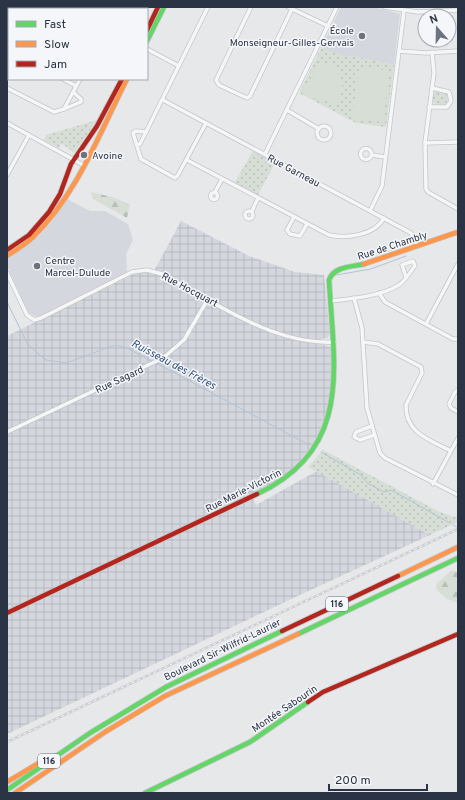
<svg xmlns="http://www.w3.org/2000/svg" width="465" height="800" viewBox="0 0 465 800" font-family="Overpass,sans-serif">
<defs>
<pattern id="industrial-grid" width="8" height="8" patternUnits="userSpaceOnUse"><rect width="8" height="8" fill="#d4d7dd"/><path d="M0 4h8M4 0v8" fill="none" stroke="#b6b9bf"/></pattern>
<pattern id="green-dots" width="8" height="8" patternUnits="userSpaceOnUse"><rect width="8" height="8" fill="#d6ded6"/><path d="M2 2h.1M6 6h.1" fill="none" stroke="#b8bfb9" stroke-width="1.8" stroke-linecap="round"/></pattern>
<pattern id="forest-firs" width="22" height="20" patternUnits="userSpaceOnUse"><rect width="22" height="20" fill="#d6ded6"/><path d="M5 1l3.5 6h-7zM16 11l3.5 6h-7z" fill="#b8bfb9"/></pattern>
</defs>
<rect width="100%" height="100%" fill="#e6e8ea"/>
<!-- built -->
<g fill="#d4d7dd">
<path d="M341,7h32l27,7 -6,51 -37,-8 -15,-1 -21,-8z"/>
<path d="M67,199l23,12h15l23,13 5,16 -7,14 1,18 -88,44h-5l-6,-4 -21,-46v-6l33,-25 12,-14z"/>
</g>
<!-- industrial -->
<path fill="url(#industrial-grid)" d="M181,221l68,35 46,16 29,3 6,58 -2,5 -7,1v5l7,2 3,2 2,26 -1,18 -6,27 -11,23 -21,26 -19,14 -24,12 5,11 61,-34 113,64 -141,65 -282,134v-398l127,-62 9,-2 10,1z"/>
<!-- green -->
<g fill="url(#green-dots)">
<path d="M321,48l21,8 15,1 37,8 -8,62 -30,-4 -57,-30z"/>
<circle cx="440" cy="98" r="8"/>
<path d="M97,120l-23,33 -11,-9 -3,1v3l-16,-8 2,-5z"/>
<path d="M253,151l22,12 -17,32 -23,-13z"/>
<path d="M323,450l117,62 14,5 4,-1v6l-28,13 -122,-68z"/>
</g>
<!-- forest -->
<g fill="url(#forest-firs)">
<path d="M91,192l21,5 18,7 -3,14 -34,-19z"/>
<path d="M452,570l6,3v30l-11,-4 -10,-9 -1,-6z"/>
</g>
<!-- pitch -->
<g fill="#d6ded6">
<path d="M320,61c21,4 29,28 16,45l-18,-9 -1,3 -11,-5 -2,-6 5,-11 2,1z"/>
<path d="M359,67l31,4 -7,51 -31,-4z"/>
</g>
<g fill="none" stroke-linecap="round" stroke-linejoin="round">
<!-- stream -->
<g stroke="#b4c4d5" stroke-width="1">
<path d="M336,275l35,-6 35,-13"/>
<path d="M7,302l21,43 18,15 20,3 49,-18 12,3 26,14"/>
<path d="M156,363l153,82"/>
<path d="M321,452l40,23 6,8 17,9 7,-2 57,32"/>
<path d="M453,525l4,2"/>
</g>
<!-- street casing -->
<g stroke="#c4c6c8" stroke-width="5">
<g id="street">
<path d="M77,7l4,2"/>
<path d="M251,7l-35,73 3,5 28,13 3,-2 42,-87"/>
<path d="M288,7l40,19"/>
<path d="M384,7l34,5 40,-2"/>
<path d="M113,9l1,-2"/>
<path d="M7,10l2,1"/>
<path d="M7,49l2,1"/>
<path d="M147,49l32,17"/>
<path d="M399,51l27,2 32,-2"/>
<path d="M432,52l2,21 -9,70 1,46 2,3 30,17"/>
<path d="M63,79l13,7"/>
<path d="M7,88l47,24 10,-3 16,-30"/>
<path d="M163,100l248,133 7,13"/>
<path d="M429,107h18l4,-6 -2,-9 -17,-4"/>
<path d="M64,109l17,-7v-3l-8,-7"/>
<path d="M287,110l32,19"/>
<path d="M7,123l78,43"/>
<circle cx="324" cy="133" r="7"/>
<path d="M146,132l-10,-1 -3,2 8,26 34,19 3,-3 28,-52"/>
<path d="M425,143l33,-1"/>
<path d="M137,145l3,-1 68,-137"/>
<circle cx="366" cy="154" r="5.5"/>
<path d="M265,154l72,-147"/>
<path d="M372,155l13,2"/>
<path d="M187,160l142,75c18,4 46,0 55,-17"/>
<path d="M7,175l22,-40"/>
<path d="M215,192l7,-13"/>
<circle cx="214" cy="196" r="3.5"/>
<path d="M252,211l6,-13"/>
<path d="M370,211l12,-25 22,-175"/>
<circle cx="249" cy="215" r="4"/>
<path d="M294,217l-7,13 3,4 10,2 7,-12"/>
<path d="M7,273l20,42 7,5 7,-2 91,-46 15,-2 15,4c52,28 111,71 172,68"/>
<path d="M379,293l6,9 68,37h5"/>
<path d="M354,298l8,30 5,80 13,45 5,5 73,37"/>
<path d="M331,301c19,-2 51,-5 68,-16 6,-4 11,-13 16,-19l-2,-5 -11,4 4,12"/>
<path d="M426,324l32,-60"/>
<path d="M363,342l15,2 43,23 1,6 -16,32c-1,28 24,35 45,46"/>
<path d="M458,390l-3,2 -6,12 2,4 7,4"/>
<path d="M372,426l-16,6 -2,5 6,3 14,-5"/>
<path d="M7,432l156,-74 21,-18 24,-41"/>
<path d="M433,484l25,-46"/>
</g>
</g>
<!-- fast casing -->
<g stroke="#c4c6c8" stroke-width="6">
<g id="fast">
<path d="M147,41l17,-34"/>
<path d="M257,494c96,-45 77,-126 72,-214 5,-14 23,-13 35,-16"/>
<path d="M298,634l160,-76"/>
<path d="M7,790l83,-57 76,-46 116,-56"/>
<path d="M145,793l105,-51 58,-40"/>
</g>
</g>
<!-- slow casing -->
<g stroke="#c4c6c8" stroke-width="6">
<g id="slow">
<path d="M7,256c8,-6 18,-11 25,-18 45,-43 67,-104 95,-159"/>
<path d="M364,264l94,-32"/>
<path d="M398,576l60,-29"/>
<path d="M7,782l37,-22"/>
<path d="M15,793l90,-61 60,-36 133,-62"/>
</g>
</g>
<!-- jam casing -->
<g stroke="#c4c6c8" stroke-width="6">
<g id="jam">
<path d="M147,30l11,-23"/>
<path d="M7,250l22,-15 20,-23 11,-18 11,-30 26,-38 25,-47"/>
<path d="M7,613l250,-119"/>
<path d="M282,631l116,-55"/>
<path d="M308,702l15,-10 135,-58"/>
</g>
</g>
<!-- street -->
<use href="#street" stroke="#f5f6f7" stroke-width="3.5"/>
<!-- fast -->
<use href="#fast" stroke="#63d668" stroke-width="4.5"/>
<!-- slow -->
<use href="#slow" stroke="#ff974d" stroke-width="4.5"/>
<!-- jam -->
<use href="#jam" stroke="#b3261e" stroke-width="4.5"/>
<!-- rail casing -->
<g stroke="#cecfd2" stroke-width="2.5">
<path id="rail" d="M7,742l451,-213"/>
</g>
<!-- rail -->
<use href="#rail" stroke="#f4f6f9" stroke-width="1" stroke-dasharray="3" stroke-linecap="butt"/>
</g>
<!-- markers -->
<g fill="#6c737f" stroke="#f4f6f9" stroke-width="1.5">
<circle cx="362" cy="36" r="4"/>
<circle cx="84" cy="155" r="4"/>
<circle cx="37" cy="266" r="4"/>
</g>
<g text-anchor="middle" stroke-width="3" stroke-linejoin="round" paint-order="stroke">
<!-- shield labels -->
<g fill="#f4f6f9" stroke="#676e7b" stroke-width="1">
<rect x="326" y="597" width="22" height="14" rx="3"/>
<rect x="38" y="754" width="22" height="14" rx="3"/>
</g>
<g font-size="9" font-weight="bold" fill="#2b3445">
<text x="337" y="607">116</text>
<text x="49" y="764">116</text>
</g>
<!-- poi labels -->
<g font-size="10" fill="#2b3445" stroke="#f4f6f9" text-anchor="start">
<text x="354" y="34" text-anchor="end">École<tspan x="354" dy="12">Monseigneur-Gilles-Gervais</tspan></text>
<text x="92" y="159">Avoine</text>
<text x="45" y="264">Centre<tspan x="45" dy="12">Marcel-Dulude</tspan></text>
</g>
<!-- street labels -->
<g font-size="10" fill="#2b3445" stroke="#f4f6f9">
<text transform="translate(294 170) rotate(28)" y="4">Rue Garneau</text>
<text transform="translate(392 245) rotate(-18)" y="4">Rue de Chambly</text>
<text transform="translate(190 289) rotate(28)" y="4">Rue Hocquart</text>
<text transform="translate(119 379) rotate(-25)" y="4">Rue Sagard</text>
<text transform="translate(243 490) rotate(-27)" y="4">Rue Marie-Victorin</text>
<text transform="translate(222 649) rotate(-26)" y="4">Boulevard Sir-Wilfrid-Laurier</text>
<text transform="translate(284 708) rotate(-34)" y="4">Montée Sabourin</text>
</g>
<!-- water labels -->
<g font-size="11" font-style="italic" fill="#34527a" stroke="#f4f6f9">
<text transform="translate(174 364) rotate(28)" y="4">Ruisseau des Frères</text>
</g>
</g>
<!-- border -->
<rect width="465" height="800" fill="none" stroke="#2b3445" stroke-width="16"/>
<!-- legend -->
<rect x="8" y="8" width="140" height="72" fill="#f4f6f9" stroke="#a4a8b1"/>
<rect x="16" y="21" width="20" height="6" fill="#63d668" stroke="#a4a8b1"/>
<text x="44" y="28" font-size="12" fill="#2b3445">Fast</text>
<rect x="16" y="41" width="20" height="6" fill="#ff974d" stroke="#a4a8b1"/>
<text x="44" y="48" font-size="12" fill="#2b3445">Slow</text>
<rect x="16" y="61" width="20" height="6" fill="#b3261e" stroke="#a4a8b1"/>
<text x="44" y="68" font-size="12" fill="#2b3445">Jam</text>
<!-- north arrow -->
<g transform="translate(437 28) rotate(340)"><circle r="19" fill="#f4f6f9" stroke="#a4a8b1"/>
<path d="M0-3L7 15L0 10L-7 15Z" fill="#6c737f"/>
<text y="-6" font-size="11" font-weight="bold" text-anchor="middle" fill="#2b3445">N</text>
</g>
<!-- scale -->
<path d="M329 784v6h98v-6" fill="none" stroke="#2b3445" stroke-width="2"/>
<text x="335" y="784" font-size="12" fill="#2b3445" stroke="#f4f6f9" stroke-width="3" paint-order="stroke">200 m</text>
</svg>
